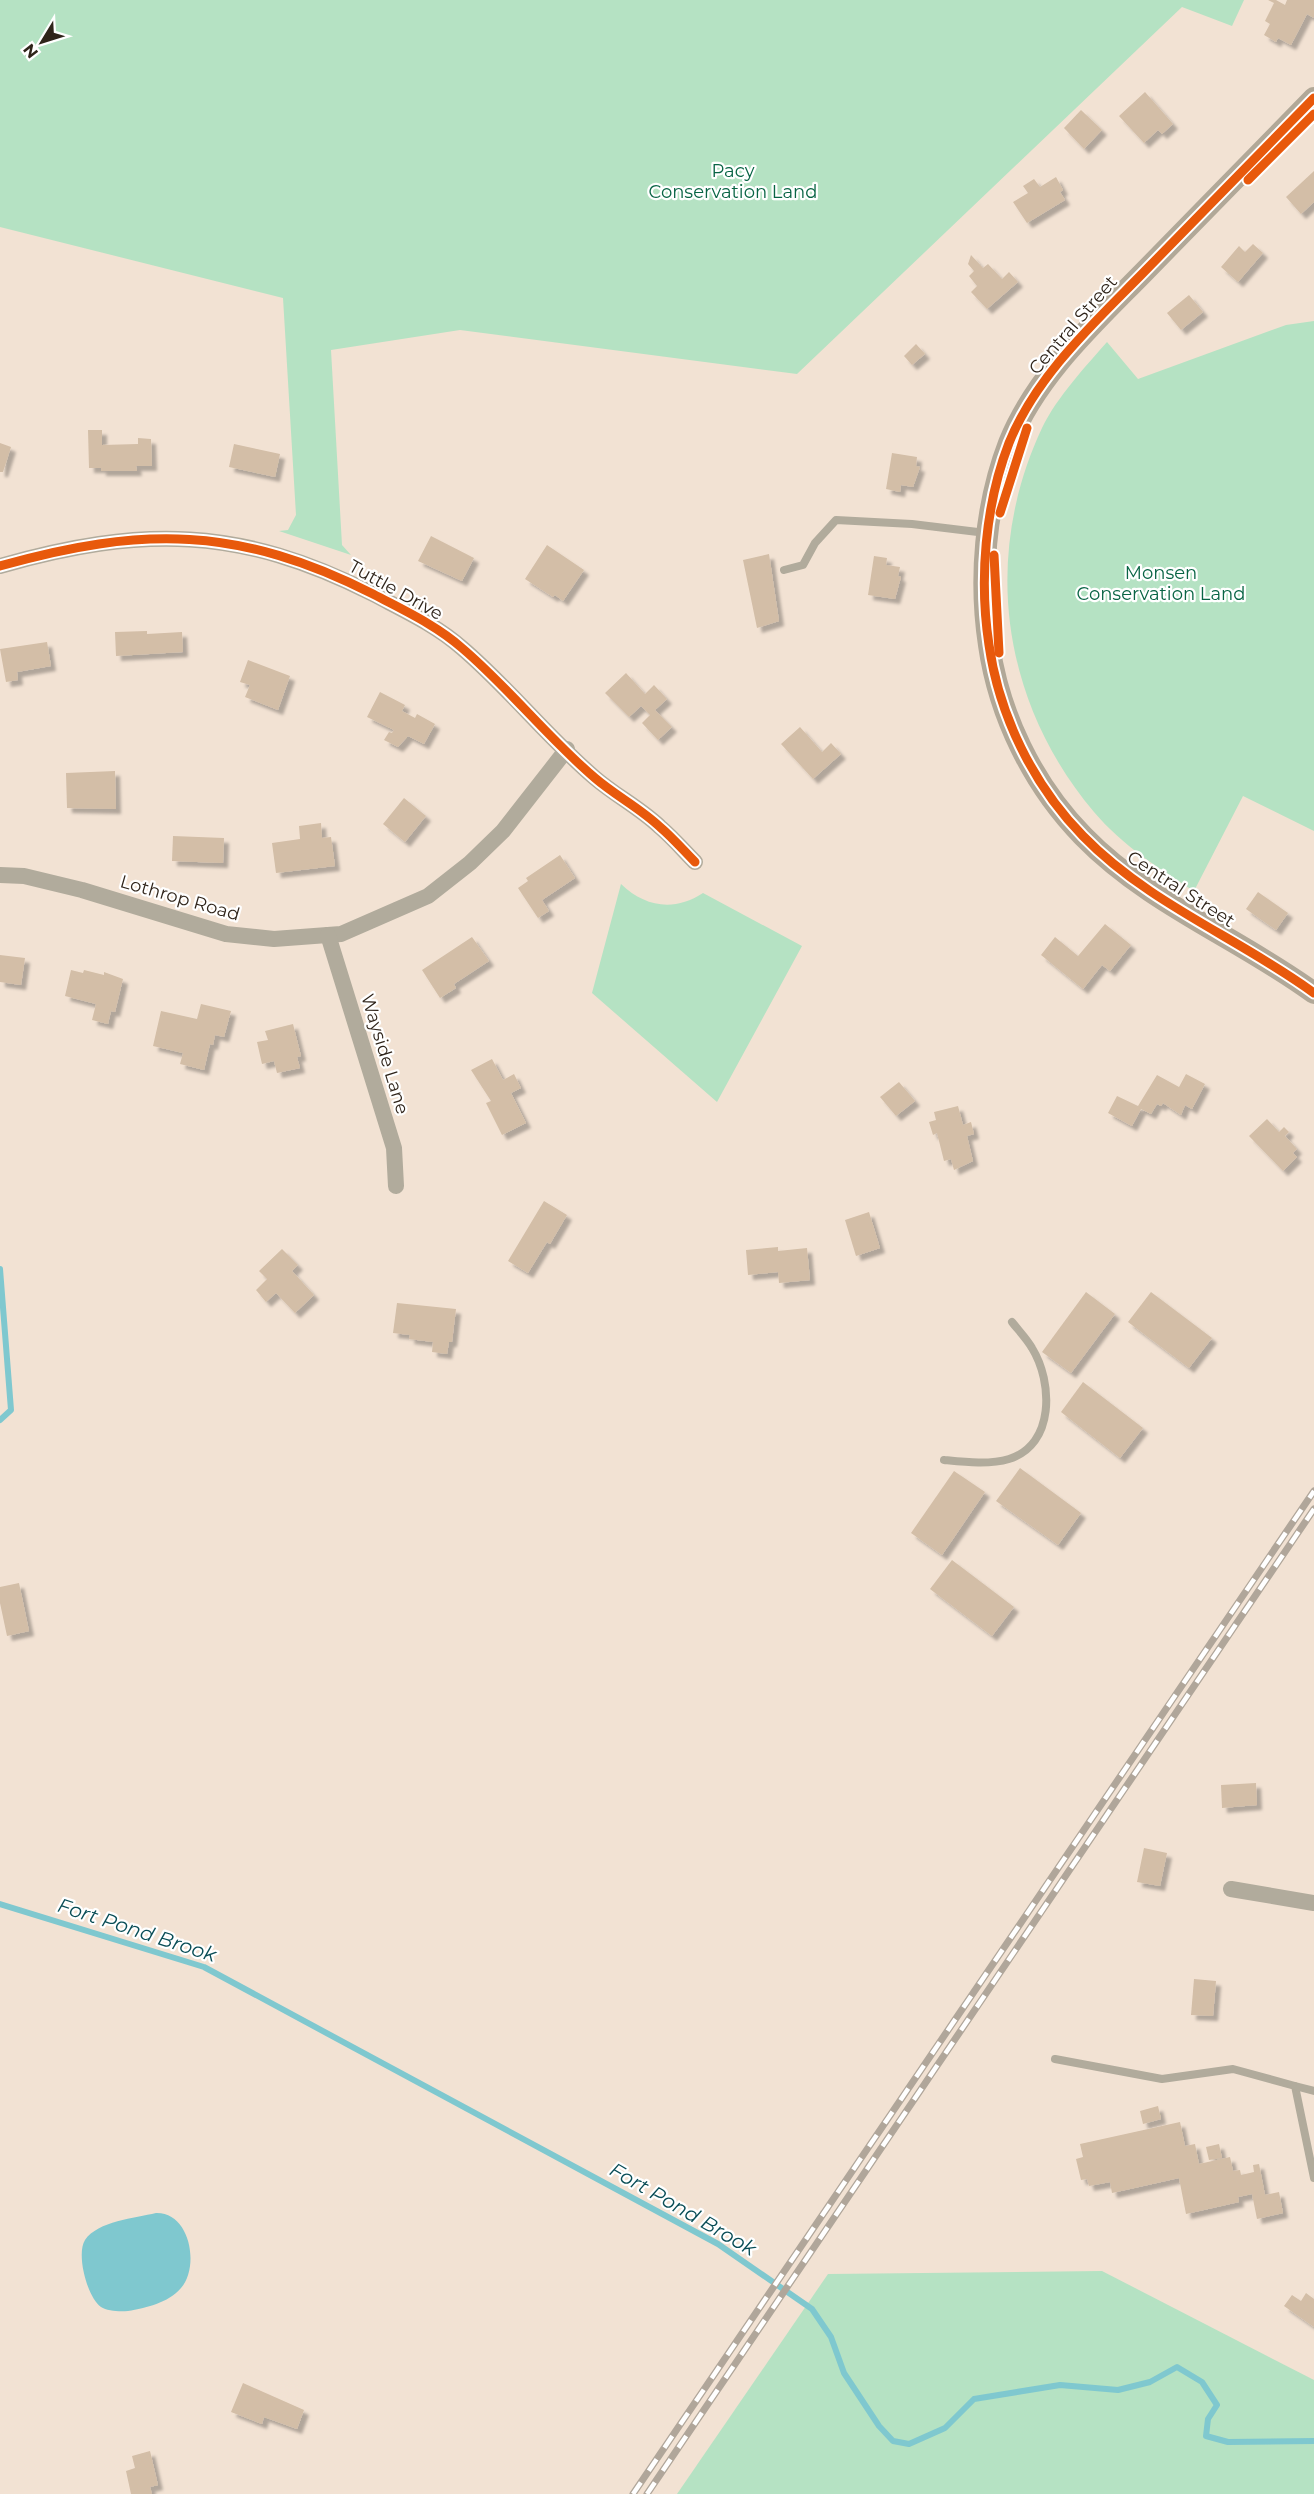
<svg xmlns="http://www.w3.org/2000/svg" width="1314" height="2494" viewBox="0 0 1314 2494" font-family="Montserrat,sans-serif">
<defs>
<filter id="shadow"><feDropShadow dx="5" dy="5" stdDeviation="1.5" flood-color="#0004"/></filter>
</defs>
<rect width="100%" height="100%" fill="#f2e2d3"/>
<!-- green -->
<g fill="#b5e2c3">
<path d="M0,0h1244l-12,26 -50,-19 -385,367 -337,-44 -129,20 11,195 9,10 -72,-24 9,-1 8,-15 -13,-217 -283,-71z"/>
<path d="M1314,321v510l-71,-35 -49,95c-36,-23 -72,-46 -100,-79 -92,-109 -113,-254 -52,-384 15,-31 44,-62 65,-86l31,37 148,-54z"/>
<path d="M621,884c24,23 53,28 82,9l99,53 -85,156 -125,-109z"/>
<path d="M1102,2271l212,109v114h-637l151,-220z"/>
</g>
<!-- water -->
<path fill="#7fc8cf" d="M156,2213c34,-1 44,53 25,75 -13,15 -35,20 -53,23 -8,1 -21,0 -27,-4 -14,-10 -25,-53 -16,-67 13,-19 50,-22 71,-27z"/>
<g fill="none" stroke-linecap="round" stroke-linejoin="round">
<!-- stream -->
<g stroke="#7fc8cf" stroke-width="6">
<path d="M0,1269l11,141 -11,10"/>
<path d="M0,1904l204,63 514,277 94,65 19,28 13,36 35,53 14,15 16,3 36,-16 29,-29 86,-14 58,5 32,-8 27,-15 25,15 15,23 -9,14 -2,17 22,6 86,-1"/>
</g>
</g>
<!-- building -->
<g fill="#d3bea7" filter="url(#shadow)">
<path d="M1268,0h8l9,5 2,-5h27v18l-7,-4 -16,31 -13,-7 -2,4 -12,-7 6,-11 -5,-3 9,-18z"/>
<path d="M1145,92l28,32 -11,10 -4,-4 -14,13 -25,-27z"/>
<path d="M1081,110l21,20 -18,19 -20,-21z"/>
<path d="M1314,171v31l-13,12 -15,-17z"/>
<path d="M1056,177l7,13 -3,2 5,8 -38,23 -14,-21 15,-9 -5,-7 11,-7 6,8z"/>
<path d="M1253,244l10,9 -25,29 -17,-15 18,-21 6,6z"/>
<path d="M971,255l12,13 5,-4 14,15 7,-7 9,10 -31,27 -16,-17 6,-6 -8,-10 5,-5 -6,-7z"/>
<path d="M1189,295l14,17 -22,18 -14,-17z"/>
<path d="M916,344l9,10 -13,11 -8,-9z"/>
<path d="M88,430h14v15l36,-1v-6l13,1 1,27h-16l1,5h-36v-3h-12z"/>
<path d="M0,443l11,4 -8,25h-3z"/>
<path d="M234,444l46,10 -5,23 -46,-10z"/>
<path d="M892,453l25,4 -1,9 4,1 -7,20 -12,-2 -1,7 -14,-3z"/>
<path d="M431,536l43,22 -12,23 -44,-20z"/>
<path d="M547,545l37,25 -21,31 -8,-6 -2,2 -28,-18z"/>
<path d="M769,554l10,67 -22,7 -14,-68z"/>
<path d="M874,556l13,2 -1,7 14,2 -2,9 3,1 -6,22 -27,-4z"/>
<path d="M147,631v3l35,-2 1,20 -67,4 -1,-24z"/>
<path d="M47,642l4,24 -34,6 1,8 -12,2 -6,-33z"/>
<path d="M248,660l42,16 -12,34 -33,-13 5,-12 -10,-3z"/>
<path d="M626,673l19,21 9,-9 13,14 -12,11 17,17 -14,13 -16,-17 8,-8 -9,-9 -12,11 -24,-24z"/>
<path d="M380,692l25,13 -3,6 13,7 2,-4 18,10 -11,20 -16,-8 -10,11 -14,-7 5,-8 3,1 2,-3 -27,-13z"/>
<path d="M800,727l22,25 9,-9 10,11 -28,25 -32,-35z"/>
<path d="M115,771l1,38 -49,-1 -1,-35z"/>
<path d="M404,798l22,18 -21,26 -22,-18z"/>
<path d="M321,823l1,15 9,-1 4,29 -59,7 -4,-30 28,-4 -1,-13z"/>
<path d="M173,836l51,2 -1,25 -51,-2z"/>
<path d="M560,855l15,23 -33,22 7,11 -11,7 -20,-30 10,-7 -2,-3z"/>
<path d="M1258,892l30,21 -12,17 -30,-21z"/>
<path d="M1105,924l26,21 -21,26 -8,-6 -19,24 -42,-34 14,-18 23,19z"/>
<path d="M472,937l17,24 -35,23 2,4 -16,10 -18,-28z"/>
<path d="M0,955l25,3 -4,27 -21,-3z"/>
<path d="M71,970l12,3 1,-3 20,5v-3l19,7 -8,33 -4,-1 -3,13 -16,-4 4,-16 -31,-8z"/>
<path d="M201,1004l30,7 -7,26 -9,-2 -2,10 -3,-1 -6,26 -24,-6 3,-11 -30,-7 8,-35 36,8z"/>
<path d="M293,1024l8,32 -4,1 3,11 -23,5 -3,-12 -12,3 -5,-22 11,-2 -3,-9z"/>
<path d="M492,1059l11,21 11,-6 7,14 -10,5 15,30 -24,12 -16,-32 5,-2 -20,-31z"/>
<path d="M1186,1074l19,10 -13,25 -7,-4 -4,10 -18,-12 -2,3 -4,-2 -6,10 -10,-5 -9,17 -24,-13 9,-17 21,10 19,-31 22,12z"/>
<path d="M899,1082l16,19 -19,15 -16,-19z"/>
<path d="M958,1106l5,19 8,-3 3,12 -7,2 6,25 -19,9 -3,-11 -7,2 -7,-28 -4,2 -4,-13 7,-2 -2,-8z"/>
<path d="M1267,1119l12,13 5,-5 5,5 -4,4 12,13 -4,4 4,4 -14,14 -34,-35z"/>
<path d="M544,1201l23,14 -17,29 -3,-2 -19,31 -20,-12z"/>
<path d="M869,1212l11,36 -24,8 -11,-36z"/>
<path d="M778,1247v4l29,-3 3,32 -31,3 -1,-11 -30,3 -2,-25z"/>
<path d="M282,1249l16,16 -6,6 22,24 -19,18 -19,-20 -10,9 -10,-12 11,-11 -8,-8z"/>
<path d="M1086,1292l29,22 -44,59 -29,-21z"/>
<path d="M1151,1292l61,46 -23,30 -61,-46z"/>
<path d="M397,1303l59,6 -4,33h-3l-2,12 -15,-2 1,-10 -24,-3 1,-4 -17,-2z"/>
<path d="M1083,1382l60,46 -23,30 -59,-46z"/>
<path d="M1020,1468l61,45 -23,32 -62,-44z"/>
<path d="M954,1471l31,21 -43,63 -31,-22z"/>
<path d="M952,1560l62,47 -22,29 -62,-47z"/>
<path d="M19,1583l10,48 -22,5 -7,-33v-16z"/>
<path d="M1256,1783l1,22 -35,3 -1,-23z"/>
<path d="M1144,1848l23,5 -7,33 -23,-4z"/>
<path d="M1194,1979l22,2 -3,35 -22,-1z"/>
<path d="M1158,2106l3,13 -18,5 -3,-13z"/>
<path d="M1180,2122l5,24 10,-2 4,20 31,-7 3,14 7,-1 1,5 13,-3 -1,-7 6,-1 6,31 14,-3 4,21 -26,6 -5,-25 -14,3 1,5 -53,12 -7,-36 -67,15 -2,-11 -21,4 -2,-7 -6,1 -5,-21 7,-2 -3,-13z"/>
<path d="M1219,2144l3,14 -13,2 -3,-13z"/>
<path d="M1306,2293l8,6v28l-30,-21 8,-11 9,6z"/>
<path d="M243,2383l61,27 -7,19 -33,-12 -2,7 -31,-12z"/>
<path d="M150,2451l8,34 -8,2 2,7h-21l-5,-23 9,-3 -3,-12z"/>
</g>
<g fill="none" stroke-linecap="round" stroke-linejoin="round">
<!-- lane -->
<g stroke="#b1ab9c" stroke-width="8">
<path d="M784,570l19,-5 12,-22 21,-23 76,4 74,9"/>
<path d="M944,1460c20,2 45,5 65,-1 46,-14 44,-77 23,-111 -5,-9 -13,-17 -20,-26"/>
<path d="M1055,2059l107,20 71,-10 62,17 19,92"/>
<path d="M1295,2086l19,5"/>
</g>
<!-- street -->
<g stroke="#b1ab9c" stroke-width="16">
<path d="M0,566c141,-40 240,-40 373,28 30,16 63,31 89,54 47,40 86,90 133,130 21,18 45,30 65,49 13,11 24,24 35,35"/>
<path d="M0,875l24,1 58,14 144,44 48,5 67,-5 87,-38 42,-33 33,-32 64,-82"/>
<path d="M328,935l66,213 2,38"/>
<path d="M1231,1889l83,14"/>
</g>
<!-- secondary -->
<path stroke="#b1a898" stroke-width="22" d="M1314,98c-57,59 -115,117 -172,176 -49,50 -106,102 -133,169 -24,62 -30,137 -20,202 10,70 44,140 94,191 66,68 156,102 231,157"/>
<!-- rail casing -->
<g stroke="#b0a69a" stroke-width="7">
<g id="rail">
<path d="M633,2494l681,-1003"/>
<path d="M647,2494l667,-985"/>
</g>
</g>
<!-- rail -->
<use href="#rail" stroke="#fff" stroke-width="4.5" stroke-dasharray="14" stroke-linecap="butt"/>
<!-- cycleway casing -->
<g stroke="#fff" stroke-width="13">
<g id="cycleway">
<path d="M1314,98c-57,59 -115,117 -172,176 -49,50 -106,102 -133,169 -24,62 -30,137 -20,202 10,70 44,140 94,191 66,68 156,102 231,157"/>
<path d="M1248,180l66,-66"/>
<path d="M1000,513l27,-85"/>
<path d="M994,555l5,98"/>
<path d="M0,566c141,-40 240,-40 373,28 30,16 63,31 89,54 47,40 86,90 133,130 21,18 45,30 65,49 13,11 24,24 35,35"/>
</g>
</g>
<!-- cycleway -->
<use href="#cycleway" stroke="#e8590c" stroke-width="9"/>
</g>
<g text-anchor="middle" stroke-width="4.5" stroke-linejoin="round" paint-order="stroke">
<!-- park labels -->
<g font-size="18" fill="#086444" stroke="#fff">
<text x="733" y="177">Pacy<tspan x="733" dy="21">Conservation Land</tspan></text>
<text x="1161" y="579">Monsen<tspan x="1161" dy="21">Conservation Land</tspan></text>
</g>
<!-- street labels -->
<g font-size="18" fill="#2f241a" stroke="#fff">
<text transform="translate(1073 325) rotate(-49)" y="6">Central Street</text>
<text transform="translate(396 590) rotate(29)" y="6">Tuttle Drive</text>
<text transform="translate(1181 889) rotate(33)" y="6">Central Street</text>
<text transform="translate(180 898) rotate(16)" y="6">Lothrop Road</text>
<text transform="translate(385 1054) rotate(73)" y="6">Wayside Lane</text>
</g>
<!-- water labels -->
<g font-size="20" font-style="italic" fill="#094d56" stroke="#fff">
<text transform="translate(137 1930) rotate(18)" y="7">Fort Pond Brook</text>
<text transform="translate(683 2209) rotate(30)" y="7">Fort Pond Brook</text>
</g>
</g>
<!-- north arrow -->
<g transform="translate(42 42) rotate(232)" stroke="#ffffff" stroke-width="4.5" paint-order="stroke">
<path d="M0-4.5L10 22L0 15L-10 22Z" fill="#2f241a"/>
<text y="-9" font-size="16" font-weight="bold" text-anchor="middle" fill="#2f241a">N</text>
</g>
</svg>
